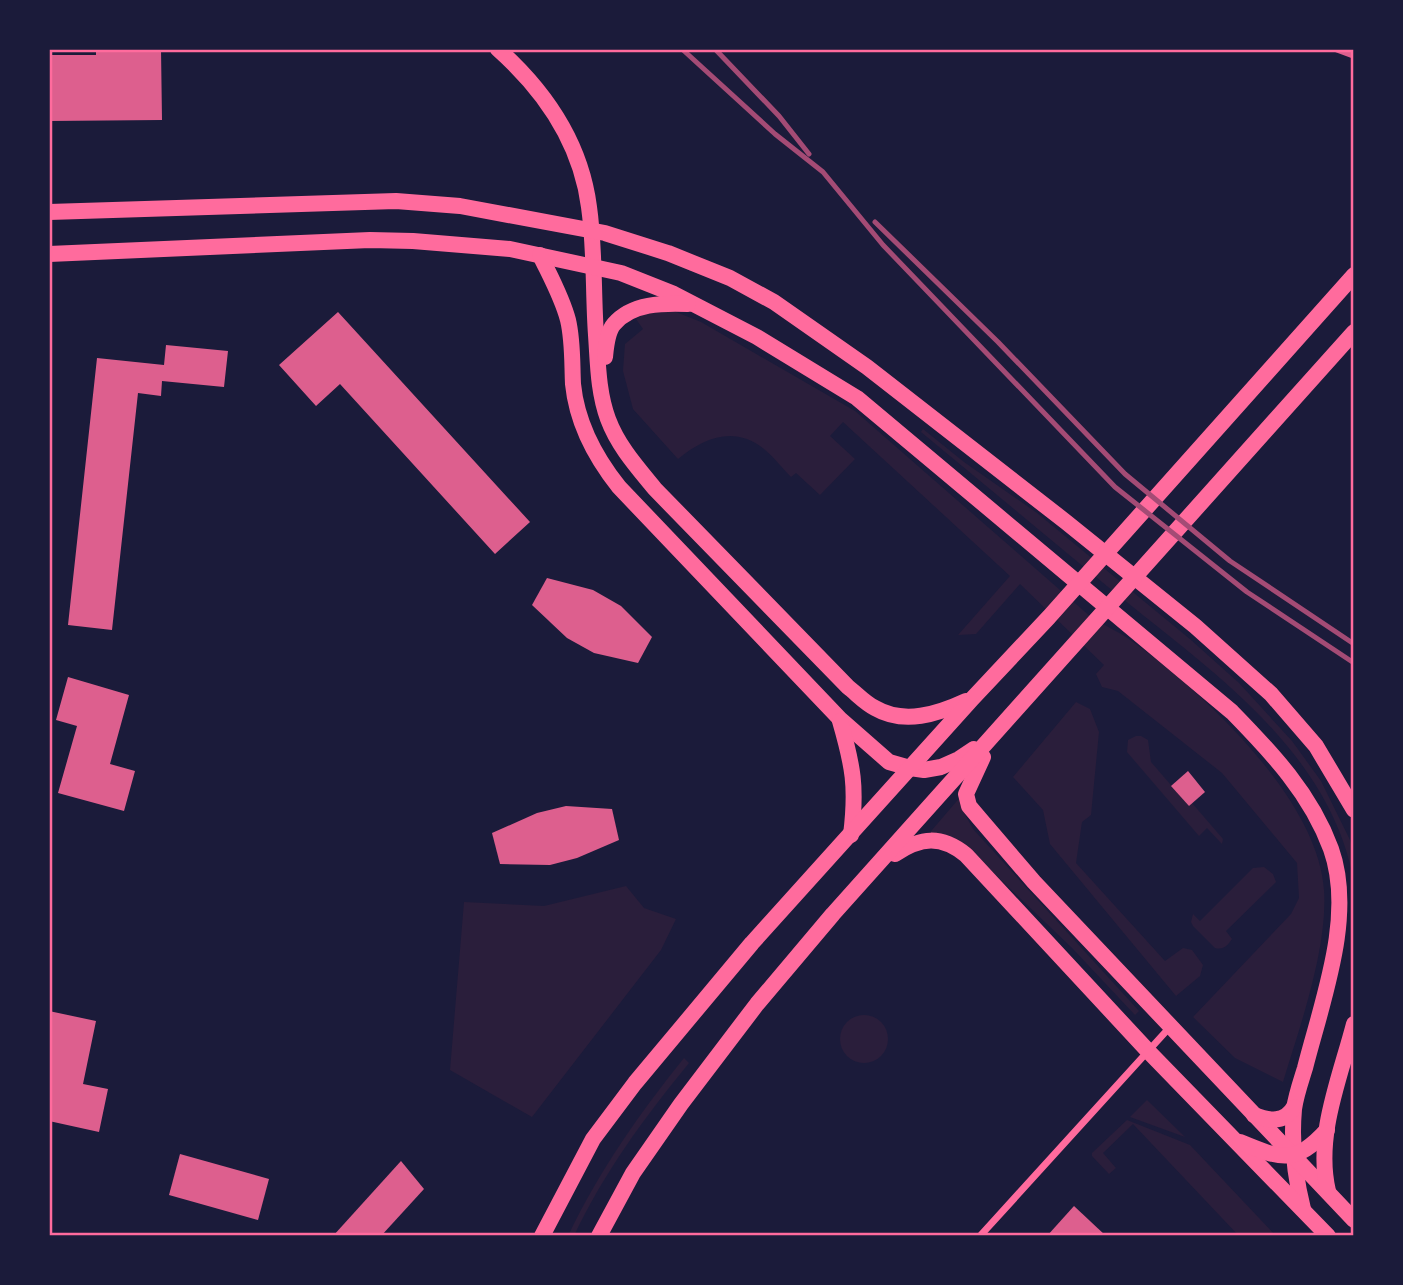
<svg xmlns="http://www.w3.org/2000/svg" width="1403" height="1285" viewBox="0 0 1403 1285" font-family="Ubuntu,sans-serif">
<rect width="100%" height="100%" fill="#1b1b3a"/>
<!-- green -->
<g fill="#2a1e3b">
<path d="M671,310l30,12 154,89 237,207c12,7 25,13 37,21 71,50 189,159 195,251 4,58 -24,136 -41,192l-48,-24 -42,-41 98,-103 8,-16 -2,-35 -75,-90 -104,-82 -16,-4 -6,-13 8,-9 -84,-81 -44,50 -18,1 52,-59 -167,-154 -13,14 25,23 -35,36 -24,-22 -5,4c-9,-9 -17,-20 -27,-28 -30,-24 -60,-11 -86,10l-45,-50 -10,-38 2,-27 18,-15 -7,-10 10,-6z"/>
<path d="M923,429l41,33 73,51 154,127 48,43 53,58 29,40 29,59 4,15v27c-24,-132 -144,-212 -241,-291 -64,-53 -128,-106 -192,-159z"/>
<path d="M1076,702l14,7 9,23 -8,83 -9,7 -6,41 89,98 18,-13 9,2 11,15 -3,11 -24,20 -126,-152 -7,-34 -30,-33z"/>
<path d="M1136,736h5l7,4 3,22 38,44 3,-3 31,36 -1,5 -15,-16 -8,8 -72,-84 1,-12z"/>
<path d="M962,795v14l11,20 166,182 -4,4 -63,-67 -96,-92 -50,-19z"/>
<path d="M1264,867l9,7 3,8 -50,49 6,8c-5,7 -8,11 -17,9l-22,-22 -2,-4 2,-8 7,7 53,-53z"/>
<path d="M626,886l18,22 32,11 -15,31 -129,167 -82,-47 14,-168 80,4z"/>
<circle cx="864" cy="1039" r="24"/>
<path d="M684,1058l5,5c-44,54 -85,109 -115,173h-6c31,-65 71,-122 116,-178z"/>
<path d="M1147,1100l38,37 -55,-20z"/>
<path d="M1127,1120l63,25 86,91h-37l-106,-112 -30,29 13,15 -7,6 -17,-18v-3z"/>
</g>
<!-- building -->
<g fill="#dd5f8e">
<path d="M96,49h65l1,71 -113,1v-66h47z"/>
<path d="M1327,49h27v10z"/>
<path d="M338,312l192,210 -35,32 -155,-170 -24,22 -37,-41z"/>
<path d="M166,345l62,6 -4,36 -62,-6 -1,15 -23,-3 -26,237 -44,-5 29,-267 67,7z"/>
<path d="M547,578l46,12 28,16 31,31 -14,26 -44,-10 -27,-15 -35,-33z"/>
<path d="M68,677l61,18 -19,69 25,7 -11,40 -66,-18 19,-67 -21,-6z"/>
<path d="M1188,771l17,21 -16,14 -18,-20z"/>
<path d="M566,806l46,3 7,31 -42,18 -27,7 -50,-1 -8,-31 45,-20z"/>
<path d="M49,1011l47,10 -13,63 25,5 -9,43 -50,-11z"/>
<path d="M180,1154l89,25 -11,41 -89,-25z"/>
<path d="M401,1161l23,28 -43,47h-48z"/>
<path d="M1074,1206l32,30h-59z"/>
</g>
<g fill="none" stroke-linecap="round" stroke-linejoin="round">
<!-- minor -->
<path stroke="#ff6b9d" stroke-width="7" d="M980,1236l190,-209"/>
<!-- primary -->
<g stroke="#ff6b9d" stroke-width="16">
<path d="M498,49c47,42 83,95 91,158 6,42 4,86 7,128 2,28 2,57 12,84 10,27 29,48 47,70l193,198c9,7 17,16 27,21 29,17 63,6 91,-7"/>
<path d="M49,212l347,-11 64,5 145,27 63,20 62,25 44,24 93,65 199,155 129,104 76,68 45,52 38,64"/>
<path d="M49,254l321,-14 43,1 97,8 111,24 53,21 83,43 100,61 375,314c40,41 79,82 99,137 24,67 -9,152 -26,219 -4,13 -9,27 -11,41 -3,34 1,68 9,100"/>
<path d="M540,255c10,21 22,42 28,65 5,21 4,43 5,64 4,40 22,73 46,103l221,232 49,43 21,6 14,2 17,-3 18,-8 15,-10"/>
<path d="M605,357c1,-10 2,-25 9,-33 18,-21 49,-21 74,-20"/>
<path d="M840,721c13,45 17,66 11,114"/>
<path d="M983,757l-17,37 3,12 11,13 54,63 320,338"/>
<path d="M895,854c26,-17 46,-19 71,1l182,196 180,185"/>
<path d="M1254,1115c15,6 31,8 40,-8"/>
<path d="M1240,1142c41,17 55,23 87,-12"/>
<path d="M1328,1191c-13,-55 12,-113 26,-167"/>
<path d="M542,1236l51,-97 42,-56 117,-140 220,-244 77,-82 305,-342"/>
<path d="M599,1236l34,-63 48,-69 76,-100 76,-90 521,-582"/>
</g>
<!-- rail -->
<g stroke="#a44b75" stroke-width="5">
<path d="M682,49l93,85 48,38 60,73 232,242 132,105 107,71"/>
<path d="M715,49l64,67 30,38"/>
<path d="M875,222l123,120 127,132 105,87 124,83"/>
</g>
</g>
<!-- border -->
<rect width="1403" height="1285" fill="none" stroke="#1b1b3a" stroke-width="102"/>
<rect x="51" y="51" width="1301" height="1183" fill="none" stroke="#ff6b9d" stroke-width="2.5"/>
</svg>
